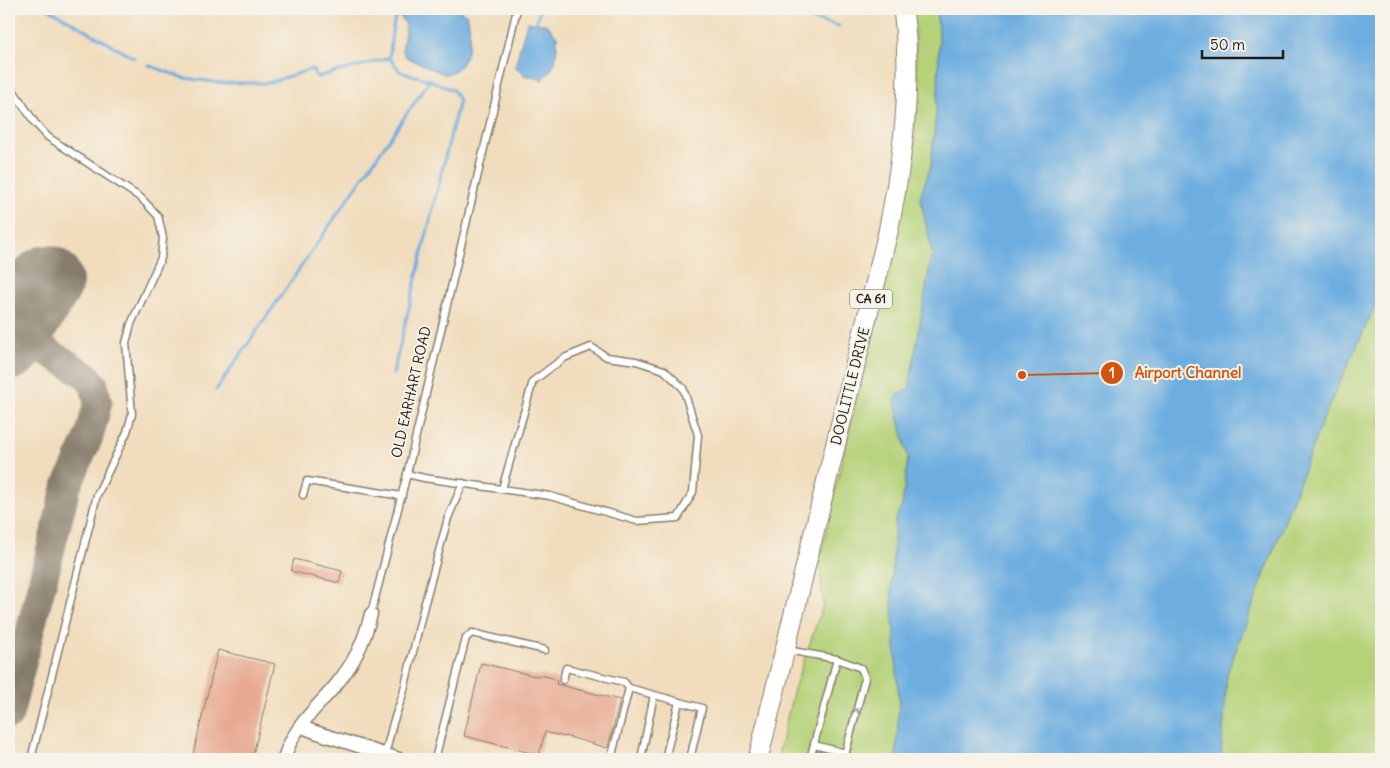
<svg xmlns="http://www.w3.org/2000/svg" width="1390" height="768" viewBox="0 0 1390 768" font-family="Delius,sans-serif">
<rect width="100%" height="100%" fill="#f7f3e8"/>
<filter id="ink" filterUnits="userSpaceOnUse"><feTurbulence type="fractalNoise" baseFrequency=".02" numOctaves="2"/><feDisplacementMap in="SourceGraphic" scale="10" xChannelSelector="R" yChannelSelector="G"/><feConvolveMatrix kernelMatrix="1 2 1 2 8 2 1 2 1" color-interpolation-filters="sRGB"/></filter>
<filter id="wash" filterUnits="userSpaceOnUse"><feTurbulence type="fractalNoise" baseFrequency=".0096" numOctaves="4" result="noise"/><feDisplacementMap in="SourceGraphic" scale="20" xChannelSelector="R" yChannelSelector="G"/><feGaussianBlur stdDeviation="1.12" result="paint"/><feColorMatrix in="noise" values="0 0 0 0 0 0 0 0 0 0 0 0 0 0 0 0 0 1.4 0 .05"/><feComposite in="paint" operator="in"/></filter>
<g filter="url(#wash)">
<rect width="100%" height="100%" fill="#f1ddbd"/>
<!-- green -->
<path fill="#b5d279" stroke="#68774a" d="M914,9h467v750h-604l17,-70 29,-84 -3,-46 23,-104 60,-250 11,-61 3,-60z"/>
<!-- water -->
<g fill="#6dade0" stroke="#44647e">
<path d="M406,9h50l11,6c5,14 3,39 -7,51 -3,4 -9,6 -14,9l-40,-18 -4,-7 4,-26 -9,-10 7,1z"/>
<path d="M935,9h446v285l-58,125 -96,255 -6,85h-325l3,-57 -8,-113 4,-68 7,-16 6,-47 -14,-60 15,-10 23,-136 -12,-55 11,-32 7,-76 1,-57z"/>
<path d="M527,22l19,2 11,12c0,20 0,30 -15,44l-18,-5 -9,-9z"/>
</g>
<g fill="none" stroke-linecap="round" stroke-linejoin="round">
<!-- stream -->
<g stroke="#6dade0" stroke-width="3">
<path d="M49,9l85,49"/>
<path d="M772,9l67,17"/>
<path d="M536,23l4,-14"/>
<path d="M148,65l36,13 39,5h45l44,-14 5,8 72,-19c3,-15 1,-30 8,-44l-16,-5"/>
<path d="M393,374l66,-274 -6,-10 -23,-10"/>
<path d="M216,390l214,-310 -29,-8 -12,-14"/>
</g>
<!-- taxiway -->
<g stroke="#867c6c" stroke-width="29">
<path d="M9,274c12,9 20,19 21,35"/>
<path d="M9,348l15,-6h8l55,34 7,9 4,17 -9,35 -23,51 -57,227"/>
</g>
<!-- runway -->
<path stroke="#867c6c" stroke-width="72" d="M9,344l38,-63"/>
</g>
<g id="blocks">
<!-- building -->
<g fill="#e8a991">
<path d="M294,559l48,12 -3,12 -48,-12z"/>
<path d="M218,650l57,14 -23,95h-60z"/>
<path d="M481,663l54,13v-1l4,1 1,-1 13,3v1l4,1 -1,4 64,16 -12,48 -43,-12v1l-20,-5 -6,23 -75,-19z"/>
</g>
</g>
</g>
<g filter="url(#ink)">
<use href="#blocks" fill-opacity="0" stroke="#867c6c" stroke-width="1"/>
<g fill="none" stroke-linecap="round" stroke-linejoin="round">
<!-- lane casing -->
<g stroke="#867c6c" stroke-width="9">
<g id="lane">
<path d="M9,84l26,39 13,14 93,61 17,18 5,22 -2,20 -30,66 -5,19 6,71 -5,18 -30,63 -66,264"/>
<path d="M407,474l17,4 126,18 87,25 41,-3 15,-26 5,-57 -15,-47 -19,-18 -28,-9 -29,-4 -16,-10 -27,11 -31,23 -31,108"/>
<path d="M303,495l4,-14 95,15"/>
<path d="M371,614l36,-140 110,-465"/>
<path d="M787,650l50,9 24,9 4,10 -21,81"/>
<path d="M563,680l3,-12 58,14 5,6 -18,71"/>
<path d="M629,688l73,20 -12,51"/>
<path d="M814,745l32,8"/>
<path d="M385,755l8,-32 10,-29 21,-88 24,-88 15,-35"/>
<path d="M435,759l31,-121 6,-5 73,17"/>
<path d="M641,759l13,-64"/>
<path d="M665,759l14,-57"/>
<path d="M810,759l27,-100"/>
</g>
</g>
<!-- street casing -->
<g stroke="#867c6c" stroke-width="15">
<g id="street">
<path d="M300,726l15,6 84,27"/>
<path d="M284,759c9,-32 30,-48 51,-73 19,-23 29,-43 36,-72"/>
</g>
</g>
<!-- primary casing -->
<g stroke="#867c6c" stroke-width="21">
<path id="primary" d="M758,759l130,-527c15,-74 25,-148 15,-223"/>
</g>
<!-- lane -->
<use href="#lane" stroke="#fff" stroke-width="6"/>
<!-- street -->
<use href="#street" stroke="#fff" stroke-width="12"/>
<!-- primary -->
<use href="#primary" stroke="#fff" stroke-width="19"/>
</g>
<!-- one-way arrows -->
<defs><path id="oneway-chevron" d="M-2-3.5L2.5 0L-2 3.5" fill="none" stroke-width="1.6" stroke-linecap="round" stroke-linejoin="round" transform="scale(1.25)"/></defs>
<use stroke="#999" href="#oneway-chevron" transform="translate(856 712) rotate(-76)"/>
</g>
<g text-anchor="middle" stroke-width="4" stroke-linejoin="round" paint-order="stroke">
<!-- shield labels -->
<rect fill="#f7f3e8" stroke="#5e5c59" stroke-width="1" x="850" y="289.5" width="42" height="19" rx="4"/>
<g font-size="12" font-weight="bold" fill="#1c1c1c">
<text x="871" y="303">CA 61</text>
</g>
<!-- street labels -->
<g font-size="14" fill="#1c1c1c" stroke="#f7f3e8">
<text transform="translate(850 386) rotate(-76)" y="5">DOOLITTLE DRIVE</text>
<text transform="translate(411 392) rotate(-77)" y="5">OLD EARHART ROAD</text>
</g>
</g>
<!-- callouts -->
<path fill="none" stroke="#d4530e" stroke-width="2" d="M1022 375L1112 373"/>
<g fill="#d4530e" stroke="#f7f3e8" stroke-width="2">
<circle cx="1022" cy="375" r="5"/>
<circle cx="1112" cy="373" r="12"/>
</g>
<g font-size="15" text-anchor="middle" font-weight="bold" fill="#fff">
<text x="1112" y="378">1</text>
</g>
<g font-size="15" text-anchor="middle" font-weight="bold" fill="#d4530e" stroke="#f7f3e8" stroke-width="4" stroke-linejoin="round" paint-order="stroke">
<text x="1188" y="378">Airport Channel</text>
</g>
<!-- margin -->
<rect width="1390" height="768" fill="none" stroke="#f7f3e8" stroke-width="30"/>
<!-- scale -->
<path d="M1202 50v8h81v-8" fill="none" stroke="#1c1c1c" stroke-width="2.5"/>
<text x="1210" y="50" font-size="15" fill="#1c1c1c" stroke="#f7f3e8" stroke-width="4" paint-order="stroke">50 m</text>
</svg>
